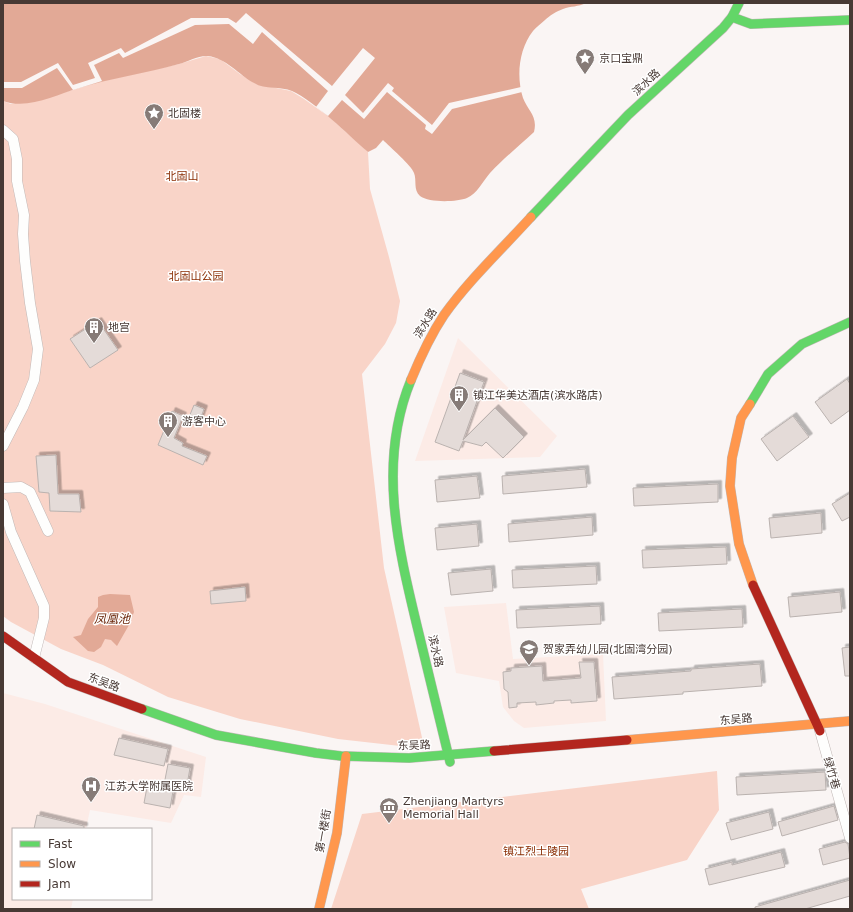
<svg xmlns="http://www.w3.org/2000/svg" width="853" height="912" viewBox="0 0 853 912" font-family="'DejaVu Sans','Noto Sans SC',sans-serif">
<defs>
<filter id="shadow"><feDropShadow dx="3.5" dy="-3.5" stdDeviation="0" flood-color="#0004"/></filter>
</defs>
<rect width="100%" height="100%" fill="#faf5f4"/>
<!-- built -->
<g fill="#fcebe6">
<path d="M458,338l99,98 -17,21 -125,4z"/>
<path d="M506,603l7,56 90,-5 3,67 -82,7 -10,-7 -11,-14 -4,-26 -43,-8 -12,-66z"/>
<path d="M3,693l42,11 161,53 -5,40 -17,-2 -13,28 -81,-13 -4,19h-73v70h60l-2,10h-68z"/>
</g>
<!-- green -->
<g fill="#f9d4c8">
<path d="M206,56l14,3 20,15 16,10 35,7 13,8 24,17 40,36 2,37 19,68 11,44 -4,22 -11,21 -23,30 22,194 39,174 -5,6 -80,-9 -98,-20 -72,-22 -65,-32 -42,-16 -50,-27 -8,-6v-515l8,3 62,-14 29,-9 77,-17z"/>
<path d="M717,771l2,39 -32,50 -106,29 8,20h-258l31,-95z"/>
</g>
<!-- water -->
<g fill="#e2a996">
<path d="M3,3h583c-8,4 -15,3 -23,6 -6,2 -14,7 -18,11 -4,4 -9,7 -12,11 -14,18 -17,45 -10,67 5,13 15,18 11,34 -14,13 -31,27 -44,41 -7,8 -13,21 -23,25 -10,4 -38,5 -47,-2 -7,-6 -3,-16 -6,-23 -3,-8 -24,-26 -31,-33l-7,8 -8,4c-21,-18 -52,-50 -76,-61 -11,-5 -27,-1 -38,-8 -15,-8 -28,-25 -46,-27 -9,-1 -21,6 -29,8 -33,9 -67,14 -100,24 -24,7 -51,22 -76,13z"/>
<path d="M110,594l20,1 4,17 -5,13 -12,21 -6,-6 -6,-1 -4,8 -7,5 -6,-1 -15,-14 8,-2 7,-16 10,-12v-10l5,-2z"/>
</g>
<!-- pier -->
<path fill="#faf5f4" d="M246,13l86,73 31,-38 12,10 -30,37 18,18 25,-30 6,5 -2,3 40,34 17,-22 72,-16 1,5 -70,17 -20,25 -7,-5 1,-4 -39,-33 -23,27 -22,-19 -14,16 -12,-9 12,-16 -66,-59 -9,12 -24,-20 -34,1 -72,33 -4,-5 -25,12 8,16 -29,9 -16,-22 -35,20h-19v-6h18l37,-19 15,22 22,-7 -7,-15 33,-15 4,5 66,-35h37l8,5z"/>
<!-- building -->
<g fill="#e4dbd8" stroke="#bab2af" filter="url(#shadow)">
<path d="M98,321l20,29 -28,18 -20,-29z"/>
<path d="M460,373l24,9 -21,58 32,-32 29,29 -21,21 -17,-16 -4,4 -19,-5 -4,10 -24,-9z"/>
<path d="M847,379l3,5v26l-19,14 -16,-22z"/>
<path d="M194,405l10,4 -6,17 -11,-4z"/>
<path d="M172,411l11,5 -9,22 9,5 -1,3 25,10 -4,9 -45,-20z"/>
<path d="M793,416l16,21 -32,24 -16,-22z"/>
<path d="M56,455l2,39h21l2,18 -31,-1 -1,-18 -10,-1 -3,-36z"/>
<path d="M585,469l2,18 -84,7 -1,-18z"/>
<path d="M477,476l3,22 -43,4 -2,-22z"/>
<path d="M718,484v18l-84,4 -1,-18z"/>
<path d="M850,493v24l-8,4 -10,-17z"/>
<path d="M821,513l1,20 -51,5 -2,-20z"/>
<path d="M592,517l1,18 -84,7 -1,-18z"/>
<path d="M477,524l2,22 -42,4 -2,-22z"/>
<path d="M726,547l1,17 -84,4 -1,-18z"/>
<path d="M596,566l1,18 -84,4 -1,-18z"/>
<path d="M491,569l2,22 -42,4 -3,-22z"/>
<path d="M245,587l1,14 -35,3 -1,-13z"/>
<path d="M840,592l2,20 -52,5 -2,-20z"/>
<path d="M600,606l1,18 -84,4 -1,-18z"/>
<path d="M742,609l1,18 -84,4 -1,-18z"/>
<path d="M850,647v29h-5l-3,-28z"/>
<path d="M579,662h15l3,39 -26,2v-3l-17,1v2l-18,2v-3l-19,1v4l-8,1 -1,-16 -4,-3 -1,-17 8,-1v-3l31,-2 1,15 38,-3z"/>
<path d="M760,664l2,22 -79,6v2l-69,5 -2,-22 79,-6v-2z"/>
<path d="M119,738l49,11 -4,17 -50,-11z"/>
<path d="M168,764l22,4 -3,17 -13,1 -4,22 -26,-5 3,-16 16,3z"/>
<path d="M825,772l1,18 -89,5 -1,-18z"/>
<path d="M834,806l4,14 -56,16 -4,-14z"/>
<path d="M769,812l4,17 -42,11 -5,-17z"/>
<path d="M37,815l47,11v3h-50z"/>
<path d="M845,842l3,2 2,14 -27,7 -4,-16z"/>
<path d="M781,852l4,15 -76,18 -4,-16 27,-7v3z"/>
<path d="M850,880v16l-45,13h-50v-2z"/>
</g>
<g fill="none" stroke-linecap="round" stroke-linejoin="round">
<!-- street casing -->
<g stroke="#c1b8b6" stroke-width="11">
<g id="street">
<path d="M3,130l10,9 4,20v22l7,34 -1,19 2,27 5,42 8,46 -4,31 -11,27 -20,39"/>
<path d="M3,488l18,-1 9,5 18,39"/>
<path d="M3,504l8,28 33,74v12l-10,40"/>
<path d="M820,731l30,107"/>
</g>
</g>
<!-- fast casing -->
<g stroke="#c1b8b6" stroke-width="10">
<g id="fast">
<path d="M732,17l19,7 99,-4"/>
<path d="M531,217l97,-102 95,-87 9,-11 7,-14"/>
<path d="M411,380c-34,83 -13,167 7,250 11,44 21,88 32,132"/>
<path d="M750,404l18,-30 34,-30 48,-22"/>
<path d="M142,709l74,26 100,18 25,3 68,2 85,-7"/>
</g>
</g>
<!-- slow casing -->
<g stroke="#c1b8b6" stroke-width="10">
<g id="slow">
<path d="M411,380c9,-22 19,-44 33,-65 25,-35 58,-66 87,-98"/>
<path d="M750,404l-9,14 -9,40 -2,28 9,58 14,41"/>
<path d="M627,740l223,-19"/>
<path d="M319,909l18,-76 9,-77"/>
</g>
</g>
<!-- jam casing -->
<g stroke="#c1b8b6" stroke-width="10">
<g id="jam">
<path d="M753,585l67,146"/>
<path d="M3,636l65,46 74,27"/>
<path d="M494,751l133,-11"/>
</g>
</g>
<!-- street -->
<use href="#street" stroke="#fefefd" stroke-width="10"/>
<!-- fast -->
<use href="#fast" stroke="#63d668" stroke-width="9"/>
<!-- slow -->
<use href="#slow" stroke="#ff974d" stroke-width="9"/>
<!-- jam -->
<use href="#jam" stroke="#b3261e" stroke-width="9"/>
</g>
<!-- icons -->
<defs>
<g id="sight-pin" transform="scale(1)"><path d="M0 17L-7.5 6A9.5 9.5 0 1 1 7.5 6Z" fill="#867b77" stroke="#fff"/><path d="M0-6L1.8-2.2L6-1.7L2.9 1.2L3.7 5.4L0 3.3L-3.7 5.4L-2.9 1.2L-6-1.7L-1.8-2.2Z" fill="#fff"/></g>
<g id="building-pin" transform="scale(1)"><path d="M0 17L-7.5 6A9.5 9.5 0 1 1 7.5 6Z" fill="#867b77" stroke="#fff"/><path d="M-4-6H4V6H1V3H-1V6H-4ZM-2.5-4.3h1.7v1.8h-1.7ZM.8-4.3h1.7v1.8H.8ZM-2.5-1h1.7V.8h-1.7ZM.8-1h1.7V.8H.8Z" fill="#fff"/></g>
<g id="school-pin" transform="scale(1)"><path d="M0 17L-7.5 6A9.5 9.5 0 1 1 7.5 6Z" fill="#867b77" stroke="#fff"/><path d="M0-5L7-2L0 1L-7-2ZM-4 1L0 2.5L4 1V4Q0 6-4 4Z" fill="#fff"/></g>
<g id="hospital-pin" transform="scale(1)"><path d="M0 17L-7.5 6A9.5 9.5 0 1 1 7.5 6Z" fill="#867b77" stroke="#fff"/><path d="M-5-5h3v3.5h4V-5h3V5h-3V1.5h-4V5h-3Z" fill="#fff"/></g>
<g id="museum-pin" transform="scale(1)"><path d="M0 17L-7.5 6A9.5 9.5 0 1 1 7.5 6Z" fill="#867b77" stroke="#fff"/><path d="M0-6L6-3V-2H-6V-3ZM-5-1h2V3h-2ZM-1-1h2V3h-2ZM3-1h2V3H3ZM-6 4H6V6H-6Z" fill="#fff"/></g>
</defs>
<g fill-rule="evenodd">
<use href="#sight-pin" x="585" y="58"/>
<use href="#sight-pin" x="154" y="113"/>
<use href="#building-pin" x="94" y="327"/>
<use href="#building-pin" x="459" y="395"/>
<use href="#building-pin" x="168" y="421"/>
<use href="#school-pin" x="529" y="649"/>
<use href="#hospital-pin" x="91" y="786"/>
<use href="#museum-pin" x="389" y="807"/>
</g>
<g text-anchor="middle" stroke-width="3" stroke-linejoin="round" paint-order="stroke">
<!-- poi labels -->
<g font-size="11" fill="#473934" stroke="#fff" text-anchor="start">
<text x="599" y="62">京口宝鼎</text>
<text x="168" y="117">北固楼</text>
<text x="108" y="331">地宫</text>
<text x="473" y="399">镇江华美达酒店(滨水路店)</text>
<text x="182" y="425">游客中心</text>
<text x="543" y="653">贺家弄幼儿园(北固湾分园)</text>
<text x="105" y="790">江苏大学附属医院</text>
<text x="403" y="805">Zhenjiang Martyrs<tspan x="403" dy="13">Memorial Hall</tspan></text>
</g>
<!-- street labels -->
<g font-size="11" fill="#473934" stroke="#fff">
<text transform="translate(646 82) rotate(-43)" y="4">滨水路</text>
<text transform="translate(425 323) rotate(-58)" y="4">滨水路</text>
<text transform="translate(436 651) rotate(77)" y="4">滨水路</text>
<text transform="translate(104 682) rotate(20)" y="4">东吴路</text>
<text transform="translate(736 719) rotate(-5)" y="4">东吴路</text>
<text transform="translate(414 745) rotate(-2)" y="4">东吴路</text>
<text transform="translate(832 773) rotate(74)" y="4">绿竹巷</text>
<text transform="translate(323 831) rotate(-80)" y="4">第一楼街</text>
</g>
<!-- park labels -->
<g font-size="11" fill="#8a2d03" stroke="#fff">
<text x="182" y="180">北固山</text>
<text x="196" y="280">北固山公园</text>
<text x="536" y="855">镇江烈士陵园</text>
</g>
<!-- water labels -->
<g font-size="12" font-style="italic" fill="#692306" stroke="#fff">
<text x="112" y="623">凤凰池</text>
</g>
</g>
<!-- border -->
<rect width="853" height="912" fill="none" stroke="#473934" stroke-width="8"/>
<!-- legend -->
<rect x="12" y="828" width="140" height="72" fill="#ffffff" stroke="#b5b0ae"/>
<rect x="20" y="841" width="20" height="6" fill="#63d668" stroke="#b5b0ae"/>
<text x="48" y="848" font-size="12" fill="#473934">Fast</text>
<rect x="20" y="861" width="20" height="6" fill="#ff974d" stroke="#b5b0ae"/>
<text x="48" y="868" font-size="12" fill="#473934">Slow</text>
<rect x="20" y="881" width="20" height="6" fill="#b3261e" stroke="#b5b0ae"/>
<text x="48" y="888" font-size="12" fill="#473934">Jam</text>
</svg>
